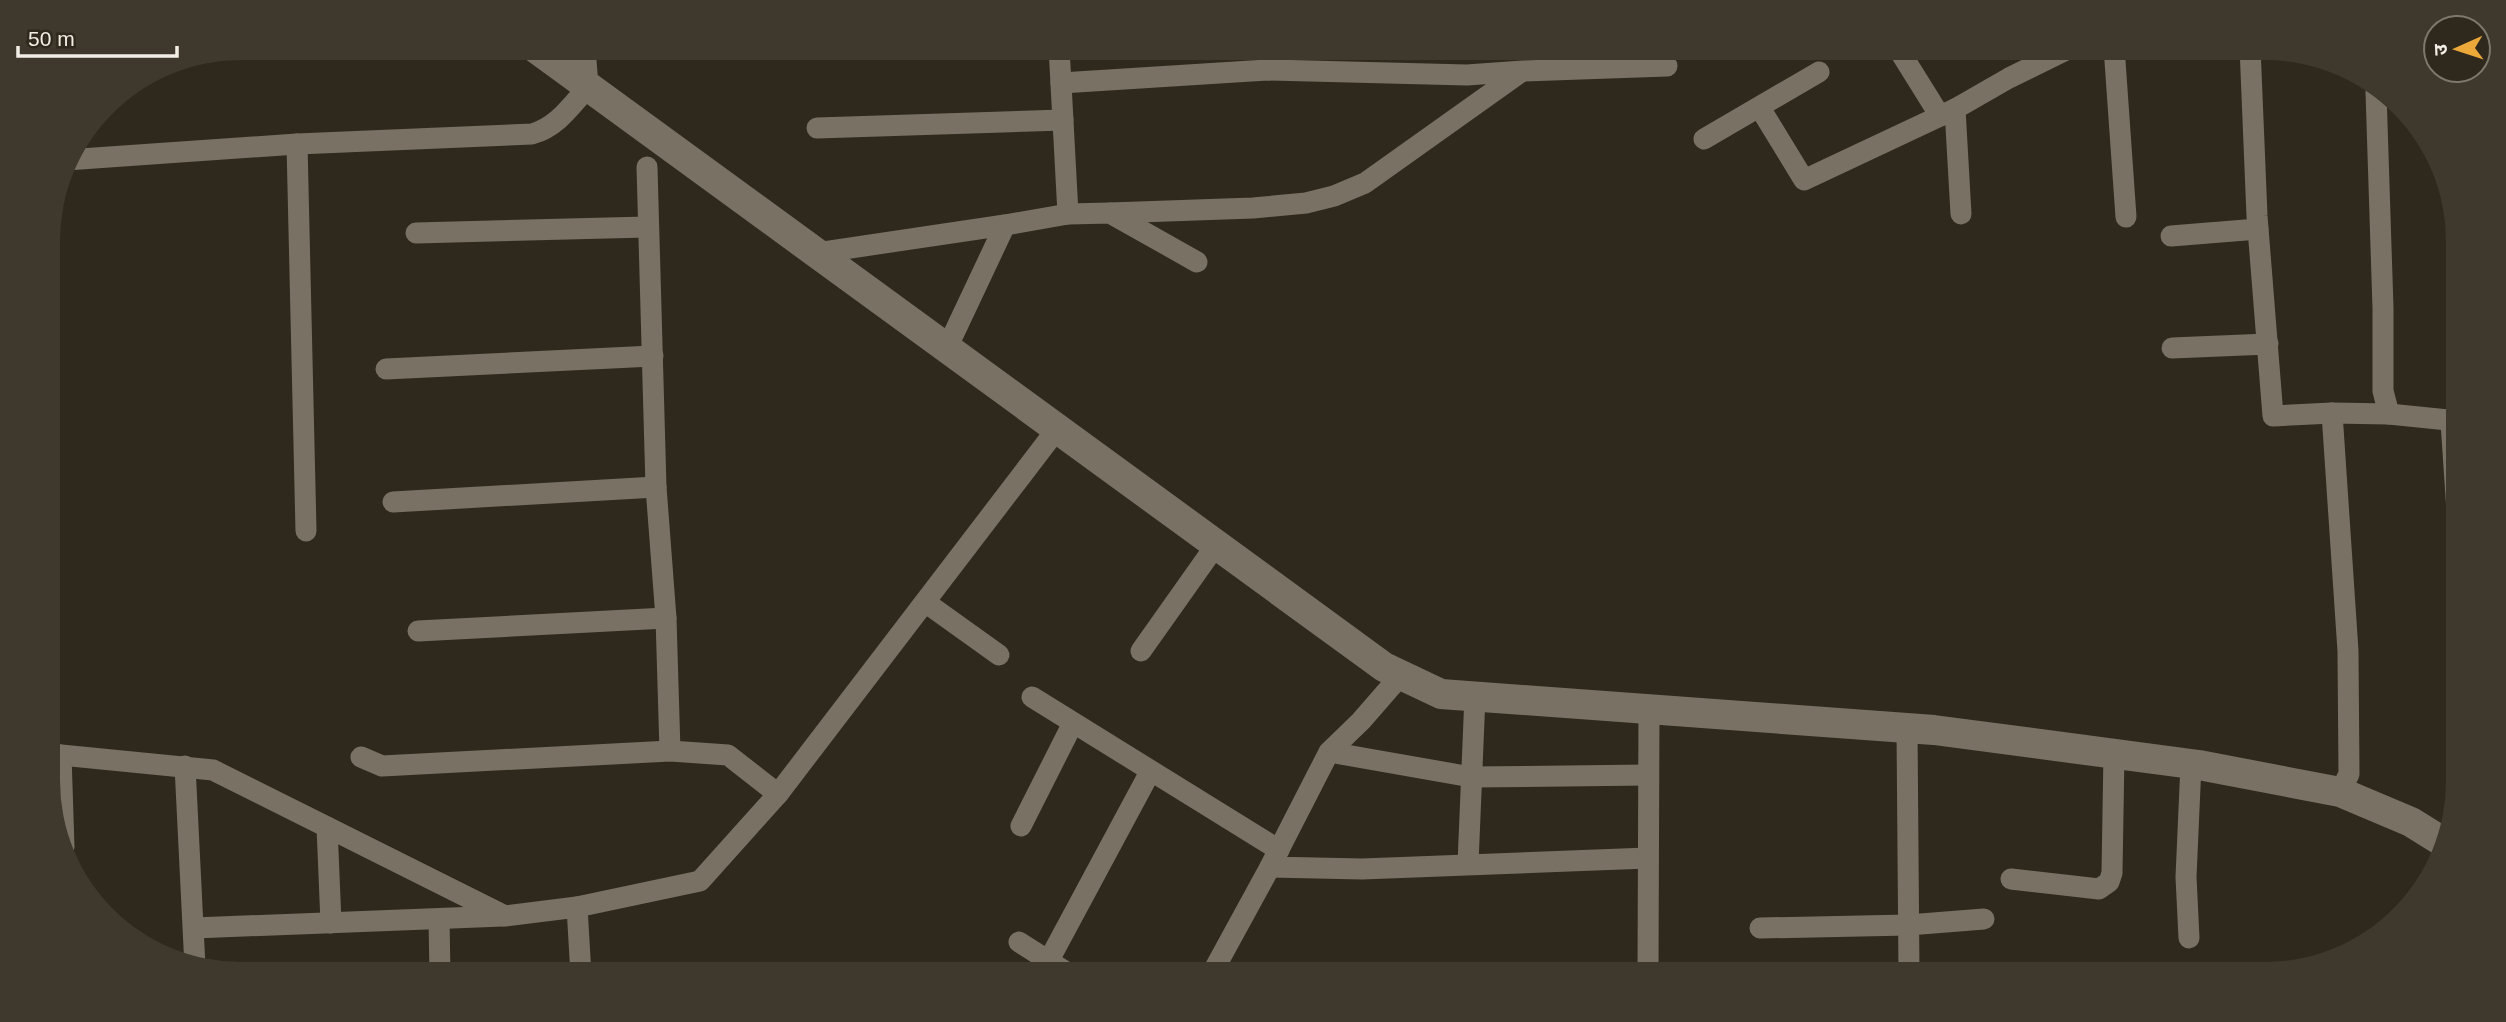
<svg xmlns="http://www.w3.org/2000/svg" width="2506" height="1022" viewBox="0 0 2506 1022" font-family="Helvetica,'Noto Sans Devanagari',sans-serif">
<rect width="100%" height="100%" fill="#2f291d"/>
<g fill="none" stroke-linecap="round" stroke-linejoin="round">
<!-- street -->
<g stroke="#797264" stroke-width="21">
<path d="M1059,47l9,167"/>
<path d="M1897,47l43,69"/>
<path d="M2114,47l12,170"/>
<path d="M2250,47l7,169 16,200 59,-3 57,1"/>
<path d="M1061,83l206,-13 200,5 56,-4 144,-5"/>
<path d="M2376,92l7,216v83l6,23 69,7"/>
<path d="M1760,108l44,72 151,-71"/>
<path d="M817,128l246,-8"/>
<path d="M1704,139l115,-67"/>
<path d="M297,144l9,387"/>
<path d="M66,160l231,-16 235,-10c25,-7 39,-28 56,-47l-3,-40"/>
<path d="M1110,213l143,-5 53,-5 28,-7 31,-13 156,-111"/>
<path d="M1961,214l-6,-105 54,-31 63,-31"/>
<path d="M416,233l231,-6"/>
<path d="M2171,236l87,-7"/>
<path d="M817,253l188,-28"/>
<path d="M947,348l58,-123 63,-11 42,-1 87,49"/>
<path d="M2172,348l96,-4"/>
<path d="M386,369l267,-13"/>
<path d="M2332,413l16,238 1,123 -9,18"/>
<path d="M2451,422l7,104"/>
<path d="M393,502l263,-15"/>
<path d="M925,602l74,53"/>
<path d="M418,631l248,-13"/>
<path d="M1141,651l75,-106"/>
<path d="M1401,675l-40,46 -32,31 -59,115 92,2 286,-11"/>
<path d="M1032,697l247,153"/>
<path d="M1907,728l2,246"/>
<path d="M1329,752l142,25 177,-2"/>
<path d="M51,754l162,16 292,146 72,-9 123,-26 78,-87 -50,-39 -58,-4 -4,-133 -10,-131 -9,-320"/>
<path d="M61,755l3,92"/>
<path d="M361,757l21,9 288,-15"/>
<path d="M185,766l10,201"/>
<path d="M778,794l279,-365"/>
<path d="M1021,826l52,-103"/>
<path d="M327,827l4,96"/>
<path d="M1468,864l7,-168"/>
<path d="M2011,879l88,10 10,-7 3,-9 2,-120"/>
<path d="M577,907l4,68"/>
<path d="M439,919l1,56"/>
<path d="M194,928l309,-12"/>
<path d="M1760,928l148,-3 76,-6"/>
<path d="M2189,938l-3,-61 5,-113"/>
<path d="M1019,942l52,33"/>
<path d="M1049,960l101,-188"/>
<path d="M1648,974l1,-265"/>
<path d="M1211,975l59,-108"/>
</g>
<!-- secondary -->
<path stroke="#797264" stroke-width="30" d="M534,47l850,620 57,27 493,36 265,35 141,27 71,30 37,23"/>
</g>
<!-- crop -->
<path d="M0 0H2506V1022H0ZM241 60H2265A181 181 0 0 1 2446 241V781A181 181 0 0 1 2265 962H241A181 181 0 0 1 60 781V241A181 181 0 0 1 241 60Z" fill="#3f392d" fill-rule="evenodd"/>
<!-- north arrow -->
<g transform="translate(2457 49) rotate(267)"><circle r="33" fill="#2f291d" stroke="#7d786d" stroke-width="2"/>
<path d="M0-5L12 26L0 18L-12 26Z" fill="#eca93a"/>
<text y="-10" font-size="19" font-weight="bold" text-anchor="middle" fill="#f2eee6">उ</text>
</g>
<!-- scale -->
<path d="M18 46v10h159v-10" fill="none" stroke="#f2eee6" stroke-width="3.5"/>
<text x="28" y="46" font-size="21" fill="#f2eee6" stroke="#2f291d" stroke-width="5" paint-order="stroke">50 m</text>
</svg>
